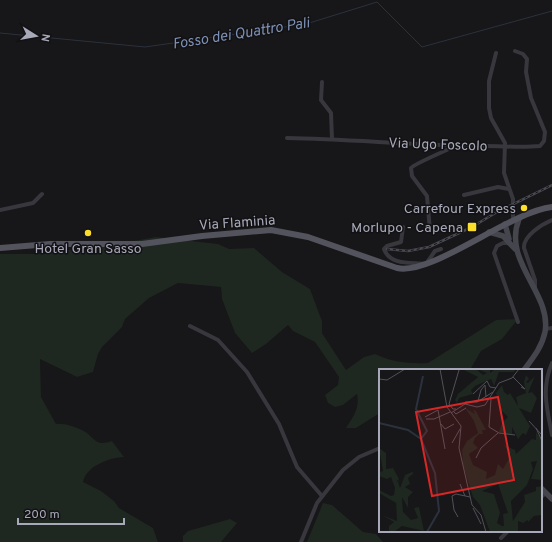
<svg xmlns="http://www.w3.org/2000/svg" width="552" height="542" viewBox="0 0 552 542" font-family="Overpass,sans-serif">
<rect width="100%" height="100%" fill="#171618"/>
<!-- green -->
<g fill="#1e2720">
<path d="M156,237l62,7 11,5 25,-1 28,24 28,17 12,32v12l24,37 18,-13 11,-3c16,8 36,10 53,9l68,-43 22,-1 -16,20 -21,12 -11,19h-90v43l-24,15h-10c7,-11 14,-20 11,-34l-14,11 -8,2 -7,-4 -3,-8 13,-10 1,-8 -24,-35 -22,-11 -5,-6 -22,19 -14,9 -17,-20 -13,-34 -1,-12 -43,-4 -29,15 -24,21 -3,8 -20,20 -4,7 -5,18 -16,5 -37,-18 1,38 15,27c9,-1 19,3 28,7 12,7 10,16 28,10l12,16c-16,1 -37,9 -41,25l18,9 13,10 5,7 34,20 5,14h-158v-288h48l25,-5 12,1z"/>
<path d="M323,503l9,2 31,27 13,2 7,8h-76z"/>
<path d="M230,519l7,4 -16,19h-38v-6l5,-5z"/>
</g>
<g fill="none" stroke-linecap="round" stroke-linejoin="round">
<!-- stream -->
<path stroke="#2b323d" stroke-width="1" d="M0,33l145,14 161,-23 71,-22 45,45 130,-36"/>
<!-- street -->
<g stroke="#37373d" stroke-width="4">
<path d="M496,53l-7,28v27l2,10 14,25 -1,30 9,26v22"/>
<path d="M322,82l-1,18 10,13 1,26"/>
<path d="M287,138c66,1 132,8 198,8 19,0 36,2 55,0l4,-5 1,-9 -14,-34 -5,-26 1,-13 -4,-5 -8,-3"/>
<path d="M464,195l34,-8 11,2"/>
<path d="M0,210l33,-7 9,-9"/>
<path d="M403,227l-2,15 -14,4 -3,3c6,17 28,13 42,15l9,-13 6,-2"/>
<path d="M430,231l-3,-35 -15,-20 -1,-8c3,-4 34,-17 42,-21"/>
<path d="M510,243h-7l-6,3 -3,7 24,69"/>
<path d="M535,290v-10l-11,-32c-1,-12 18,-24 28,-28"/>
<path d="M190,326l28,14 29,32 32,52 18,43 25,29"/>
<path d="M545,329l7,-1"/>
<path d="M552,363c-11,25 -5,46 0,72"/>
<path d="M541,497l4,-3"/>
<path d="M501,538l7,-7"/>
<path d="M301,542l16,-39 26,-33 16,-13 21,-9"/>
</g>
<!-- secondary -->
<g stroke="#45454e" stroke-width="5.5">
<path d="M519,219c-17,43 33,74 26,113 -3,15 -12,26 -21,38"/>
<path d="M505,224l4,15"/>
<path d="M489,232l14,4 12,13"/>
<path d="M541,488l11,11"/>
</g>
<!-- primary -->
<path stroke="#53535d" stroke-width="6" d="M0,248l50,-4h92l60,-8 69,-6 37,7 89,31c35,8 112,-56 155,-61"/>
<!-- rail casing -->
<g stroke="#4a4a53" stroke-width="2.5">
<path id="rail" d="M387,249l21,2 21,-4 43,-20 25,-15 55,-27"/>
</g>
<!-- rail -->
<use href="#rail" stroke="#121113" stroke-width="1" stroke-dasharray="3" stroke-linecap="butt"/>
</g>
<!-- markers -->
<g fill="#fbdd2b" stroke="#121113" stroke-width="1.5">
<circle cx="524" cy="208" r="4"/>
<rect x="467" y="222" width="10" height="10" rx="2"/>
<circle cx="88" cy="233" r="4"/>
</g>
<g text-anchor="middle" stroke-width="3" stroke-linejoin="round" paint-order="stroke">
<!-- street labels -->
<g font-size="14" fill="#a7a9b9" stroke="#121113">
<text transform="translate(438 144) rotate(2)" y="5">Via Ugo Foscolo</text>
<text transform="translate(237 222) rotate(-4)" y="5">Via Flaminia</text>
</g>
<!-- poi labels -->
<g font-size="14" fill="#a7a9b9" stroke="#121113" text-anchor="end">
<text x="516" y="213">Carrefour Express</text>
<text x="463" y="232">Morlupo - Capena</text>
<text x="88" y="253" text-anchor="middle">Hotel Gran Sasso</text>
</g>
<!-- water labels -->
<g font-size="15" font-style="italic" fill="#7d90b6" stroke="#121113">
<text transform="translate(241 33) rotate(-9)" y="5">Fosso dei Quattro Pali</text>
</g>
</g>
<!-- overview -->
<g transform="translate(379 369)">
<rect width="163" height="163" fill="#171618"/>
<path d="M83,0h14l7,6 4,-2 -10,-4h13v4l5,-4h21l-2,3h-15l-5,14 -3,-7 -16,7 -4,4 2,4 -14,4 -2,5 -2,-3 3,-6 20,-17zM147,6l3,4 -3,3 2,1 7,-7 -7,17 4,-1 5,6 -6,15 -12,-5 11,18 -4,9 -3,-2 -5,6 -6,-12v8l-13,-3 3,-9 6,-6 -8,-8 -4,-16 6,-8 2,7 4,3 2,-2 8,13 -2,-9 10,-4 -2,-11zM86,39l10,6 -2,-4 3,1 10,19h-4l1,4h-4l-4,4 -2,5 5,5 -9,6 4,11 14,7 -1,7 9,-4 3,-11 5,5 8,-14 -7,-10 11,5 1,4 16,-15 4,1v-8l6,8v40l-11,-1 6,-18 -6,1 2,7 -6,16 -16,16 2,20 12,-19 -1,-7 12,-4v-4l6,-1v29l-8,1 -6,6v-2l-5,3 -5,-2v11h-28l-10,-27 -7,-8 -10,-32 -1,-15 5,-9 11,-8 -4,-12zM119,115l10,29 -5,1 1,12h-2l-5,-3 3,-10 -6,-19 -12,-3zM0,79l7,5v16l7,-1 6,11 -3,3 6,-2 -4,2 2,6 5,-13 7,-3 2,1 -6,5 2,6 -5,3 8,5 -5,5v11l-6,-11 1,15 8,8 7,-2 -4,-10 5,-1 5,24 -22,-5 -8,6h-5v-6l5,-4 -12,-7 15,6 -1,-18 -17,-10v-3l12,6 3,-1 1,-7 -4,-11 -4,2 -8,-3v-4l4,-1z" fill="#1e2720" fill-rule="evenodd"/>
<path fill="none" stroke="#2b323d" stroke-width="2" d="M44,7l-7,33 11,22 -6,8 14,34 4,38 -12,21M0,54l29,7 13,9"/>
<path fill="none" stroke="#515158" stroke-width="1" d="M61,0l7,38 14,19 -2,22 13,57 9,10 5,17M134,8l12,12 -4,-2M0,10l8,1 18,-11M94,25l14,-13 3,6 6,1M112,30l-2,28 10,6 16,2M99,32l3,-11 4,-5 1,12M86,33h12l16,-10M77,40h-3l-4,-5 10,-34M75,43l2,2 10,-6M72,44l14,-9 12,3 8,-2 14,-22 13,-5 7,-9M46,48l13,-7 7,39M47,50h8l16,-7M150,52l13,14M62,55l4,5 9,-5M157,59l6,13M73,74l8,-14M97,89l5,-10 17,-15M81,115l5,12M94,139l8,16M79,148l-4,-7 -2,-14 4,-2 14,3"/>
<path fill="#d62828" fill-opacity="0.15" stroke="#d62828" stroke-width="2" d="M119,28l16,83 -82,16 -16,-84z"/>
<rect width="163" height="163" fill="none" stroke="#a7a9b9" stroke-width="2"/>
</g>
<!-- north arrow -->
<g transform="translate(36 36) rotate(101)" stroke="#121113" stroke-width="3" paint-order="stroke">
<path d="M0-3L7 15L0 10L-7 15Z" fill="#a7a9b9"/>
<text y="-6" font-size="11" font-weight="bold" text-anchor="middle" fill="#a7a9b9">N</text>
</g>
<!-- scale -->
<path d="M18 518v6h106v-6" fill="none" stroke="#a7a9b9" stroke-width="2"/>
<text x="24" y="518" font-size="12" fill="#a7a9b9" stroke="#121113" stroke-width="3" paint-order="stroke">200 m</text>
</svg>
